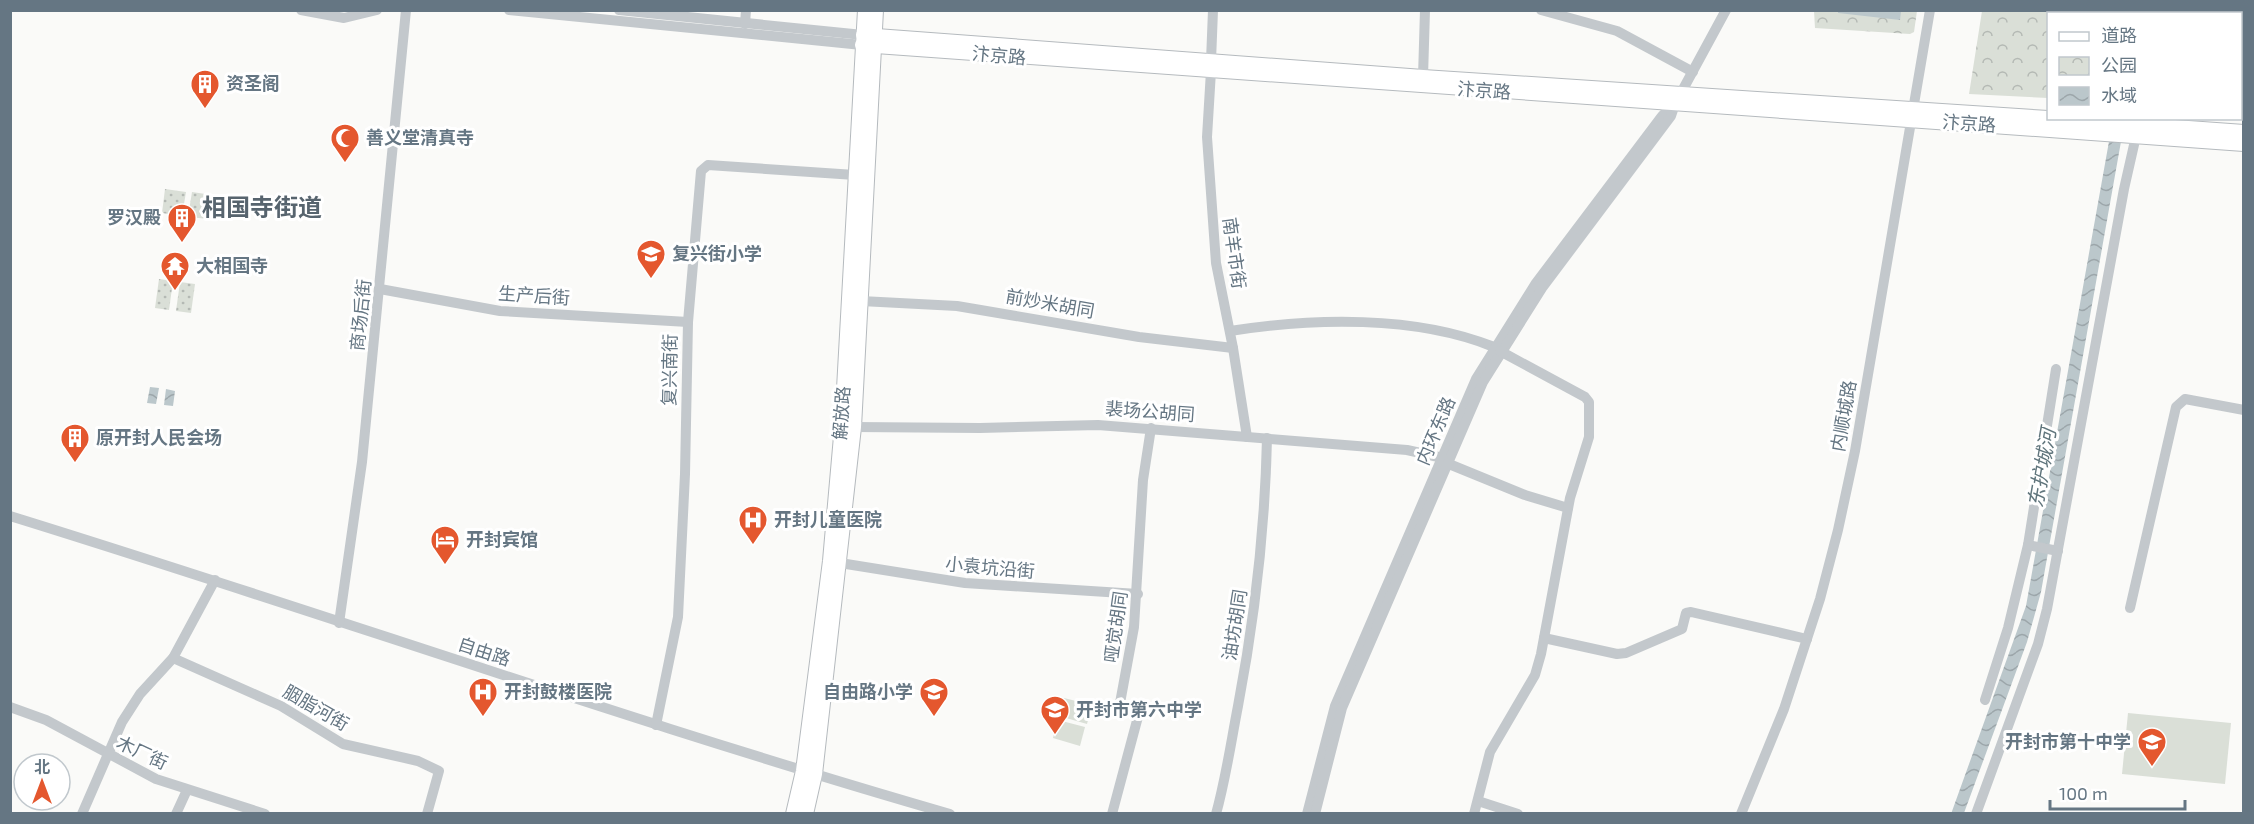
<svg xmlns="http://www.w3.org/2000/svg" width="2254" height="824" viewBox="0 0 2254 824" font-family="'Exo 2','Noto Sans SC',sans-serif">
<defs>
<pattern id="grass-dots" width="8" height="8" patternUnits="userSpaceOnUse" patternTransform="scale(1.5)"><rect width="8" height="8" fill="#dadfd7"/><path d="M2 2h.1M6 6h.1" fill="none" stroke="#b4b9b4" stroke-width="1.8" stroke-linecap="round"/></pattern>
<pattern id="park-crowns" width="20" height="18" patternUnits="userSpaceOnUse" patternTransform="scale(1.5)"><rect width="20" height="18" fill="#dadfd7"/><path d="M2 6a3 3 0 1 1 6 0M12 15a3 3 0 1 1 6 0" fill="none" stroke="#b4b9b4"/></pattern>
<pattern id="water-waves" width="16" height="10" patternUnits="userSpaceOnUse" patternTransform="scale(1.5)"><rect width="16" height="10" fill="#bbc7cb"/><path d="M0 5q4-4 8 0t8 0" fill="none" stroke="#9ca6aa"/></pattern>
</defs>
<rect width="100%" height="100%" fill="#fafaf8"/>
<!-- grass -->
<g fill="url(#grass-dots)">
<path d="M165,189l21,3 -4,24 -20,-3z"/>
<path d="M192,192l20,3 -3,24 -21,-2z"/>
<path d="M159,279l14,2 -4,29 -14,-2z"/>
<path d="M180,282l15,2 -4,29 -15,-2z"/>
</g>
<!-- park -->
<g fill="url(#park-crowns)">
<path d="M1814,11h103l-3,21 -4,2 -95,-6z"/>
<path d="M1982,11h261v100h-3v-97h-192v84l-79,-4z"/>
</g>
<!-- pitch -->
<g fill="#dadfd7">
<path d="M1064,698l28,7 -5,19 -28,-8z"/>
<path d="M2128,713l103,10 -6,61 -103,-10z"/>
<path d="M1058,720l27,7 -5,19 -27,-8z"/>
</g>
<!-- water -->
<g fill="url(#water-waves)">
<path d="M1838,11l63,-1v1l-1,9 -62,-7z"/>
<path d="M2113,119h12l-84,473 -14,50 -63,171 -13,1 75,-208z"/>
<path d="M150,387l9,1 -3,16 -9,-1z"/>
<path d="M166,389l9,2 -2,15 -9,-1z"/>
</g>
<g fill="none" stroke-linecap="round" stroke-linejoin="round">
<!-- major casing -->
<g stroke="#b5babe" stroke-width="16">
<g id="major">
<path d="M863,35l560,42 625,41"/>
<path d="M862,45l1382,99"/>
<path d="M2049,118l195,14"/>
<path d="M793,814l10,-43 27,-210 12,-136 23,-415"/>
<path d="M806,814l9,-40 39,-347 22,-417"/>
</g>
</g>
<!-- minor -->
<g stroke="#c3c8cc" stroke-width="10">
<path d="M301,10l43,8 33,-8"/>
<path d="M509,10l353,35"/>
<path d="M619,10l244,25"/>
<path d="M1541,10l76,21 76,41"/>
<path d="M745,24l1,-14"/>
<path d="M1211,61l2,-51"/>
<path d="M1211,71l-4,66 9,126 17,85 14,89"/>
<path d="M1423,77l2,-67"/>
<path d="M380,289l120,22 188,11"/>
<path d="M861,301l96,5 182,31 94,11"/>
<path d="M1230,331c82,-13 185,-16 264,16"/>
<path d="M854,427l126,1 118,-3 309,25 36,8"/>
<path d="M1449,464l76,31 43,13"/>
<path d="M10,516c314,97 624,207 940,298"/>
<path d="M2028,545l30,6"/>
<path d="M840,563l125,20 173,11"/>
<path d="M2130,608l46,-201 9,-8 59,11"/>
<path d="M339,623l23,-161 44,-452"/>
<path d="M1544,638l73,16 9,-1 56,-24 4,-16 5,-1 116,27"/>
<path d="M173,658l108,48 62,38 75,17 21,10 -12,43"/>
<path d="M1985,700l23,-72 20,-83 28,-176"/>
<path d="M10,707l36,13 110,59 109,35"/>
<path d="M656,725l22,-108 7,-143 3,-152 13,-151 7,-6 147,10"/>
<path d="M1478,801l40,13"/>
<path d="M82,814l40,-92 18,-28 33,-36 42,-78"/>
<path d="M176,814l11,-24"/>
<path d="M1112,814l27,-101 -15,-4 -4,-6 14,-76 9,-147 8,-52"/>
<path d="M1216,814c10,-36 15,-72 22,-108 17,-89 27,-177 29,-268"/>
<path d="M1307,814l28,-108 141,-327 60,-96 126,-167 12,-12"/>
<path d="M1315,814l27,-106 141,-326 59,-94 129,-172 4,-12 51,-94"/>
<path d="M1474,814l16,-62 45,-77 6,-21 29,-156 19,-61v-35l-4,-5 -85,-46"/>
<path d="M1741,814l43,-105 36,-110 18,-69 17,-79 75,-441"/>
<path d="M1976,814l62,-170 9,-35 77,-420 12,-53"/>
</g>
<!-- major -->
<use href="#major" stroke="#fff" stroke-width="14"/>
</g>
<!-- icons -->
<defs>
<g id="building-pin" transform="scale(1.5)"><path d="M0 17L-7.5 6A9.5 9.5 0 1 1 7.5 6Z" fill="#e4572e" stroke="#fff"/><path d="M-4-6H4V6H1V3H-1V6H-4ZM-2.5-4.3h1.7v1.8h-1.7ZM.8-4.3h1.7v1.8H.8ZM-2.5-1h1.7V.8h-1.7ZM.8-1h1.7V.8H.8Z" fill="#fff"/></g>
<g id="mosque-pin" transform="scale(1.5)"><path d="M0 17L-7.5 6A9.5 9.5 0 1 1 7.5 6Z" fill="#e4572e" stroke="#fff"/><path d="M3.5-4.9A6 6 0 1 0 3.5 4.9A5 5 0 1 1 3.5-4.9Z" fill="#fff"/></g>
<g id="school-pin" transform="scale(1.5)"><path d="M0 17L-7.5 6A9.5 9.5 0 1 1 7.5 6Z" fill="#e4572e" stroke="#fff"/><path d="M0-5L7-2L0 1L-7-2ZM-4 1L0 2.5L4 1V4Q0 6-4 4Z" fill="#fff"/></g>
<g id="temple-pin" transform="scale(1.5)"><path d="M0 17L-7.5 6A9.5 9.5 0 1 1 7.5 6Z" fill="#e4572e" stroke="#fff"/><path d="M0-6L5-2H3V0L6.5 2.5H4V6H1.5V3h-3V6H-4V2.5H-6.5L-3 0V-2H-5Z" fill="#fff"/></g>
<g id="hospital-pin" transform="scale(1.5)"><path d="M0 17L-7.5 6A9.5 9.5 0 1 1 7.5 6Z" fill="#e4572e" stroke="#fff"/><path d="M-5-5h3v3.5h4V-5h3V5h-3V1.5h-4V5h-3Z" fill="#fff"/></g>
<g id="hotel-pin" transform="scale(1.5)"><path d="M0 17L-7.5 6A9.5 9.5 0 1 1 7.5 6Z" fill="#e4572e" stroke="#fff"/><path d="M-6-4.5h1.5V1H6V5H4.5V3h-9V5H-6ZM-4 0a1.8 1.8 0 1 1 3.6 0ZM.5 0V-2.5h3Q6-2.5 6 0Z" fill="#fff"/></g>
</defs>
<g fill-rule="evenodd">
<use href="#building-pin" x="205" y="84"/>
<use href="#mosque-pin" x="345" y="138"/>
<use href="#building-pin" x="182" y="218"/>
<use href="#school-pin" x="651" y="254"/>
<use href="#temple-pin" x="175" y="266"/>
<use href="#building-pin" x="75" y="438"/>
<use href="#hospital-pin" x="753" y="520"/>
<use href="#hotel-pin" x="445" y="540"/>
<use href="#hospital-pin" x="483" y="692"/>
<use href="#school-pin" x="934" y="692"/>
<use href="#school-pin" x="1055" y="710"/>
<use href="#school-pin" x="2152" y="742"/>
</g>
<g text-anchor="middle" stroke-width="6" stroke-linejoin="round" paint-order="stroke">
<!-- street labels -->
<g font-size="18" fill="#657683" stroke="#fff">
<text transform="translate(999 56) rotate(5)" y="6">汴京路</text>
<text transform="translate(1484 91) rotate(4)" y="6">汴京路</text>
<text transform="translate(1969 124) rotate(4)" y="6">汴京路</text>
<text transform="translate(1234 253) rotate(82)" y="6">南羊市街</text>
<text transform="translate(534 296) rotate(4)" y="6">生产后街</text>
<text transform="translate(1050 304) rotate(10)" y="6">前炒米胡同</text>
<text transform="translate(361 315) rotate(-84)" y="6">商场后街</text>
<text transform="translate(670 370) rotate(-89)" y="6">复兴南街</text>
<text transform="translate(1150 412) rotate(4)" y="6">裴场公胡同</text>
<text transform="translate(842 413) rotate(-86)" y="6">解放路</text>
<text transform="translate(1844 416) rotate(-80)" y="6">内顺城路</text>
<text transform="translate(1436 431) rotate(-67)" y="6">内环东路</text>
<text transform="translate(990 568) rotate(5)" y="6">小袁坑沿街</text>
<text transform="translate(1235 625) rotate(-81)" y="6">油坊胡同</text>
<text transform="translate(1116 627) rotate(-82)" y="6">哑觉胡同</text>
<text transform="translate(484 652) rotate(18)" y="6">自由路</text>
<text transform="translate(316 708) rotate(30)" y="6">胭脂河街</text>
<text transform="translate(142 753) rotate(25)" y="6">木厂街</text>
</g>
<!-- poi labels -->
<g font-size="18" font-weight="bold" fill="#657683" stroke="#fff" text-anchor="start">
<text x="226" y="90">资圣阁</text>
<text x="366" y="144">善义堂清真寺</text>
<text x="161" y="224" text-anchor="end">罗汉殿</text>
<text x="672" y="260">复兴街小学</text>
<text x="196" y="272">大相国寺</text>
<text x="96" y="444">原开封人民会场</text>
<text x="774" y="526">开封儿童医院</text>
<text x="466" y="546">开封宾馆</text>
<text x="504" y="698">开封鼓楼医院</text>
<text x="913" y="698" text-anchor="end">自由路小学</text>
<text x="1076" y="716">开封市第六中学</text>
<text x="2131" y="748" text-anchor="end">开封市第十中学</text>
</g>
<!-- water labels -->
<g font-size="20" font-style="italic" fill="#60757c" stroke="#fff">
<text transform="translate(2042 468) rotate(-80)" y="7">东护城河</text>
</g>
<!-- district labels -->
<g font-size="24" font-weight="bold" fill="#57646e" stroke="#fff">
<text x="262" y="216">相国寺街道</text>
</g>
</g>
<!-- border -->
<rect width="2254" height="824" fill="none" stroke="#657683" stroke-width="24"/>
<!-- legend -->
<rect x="2047" y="12" width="195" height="108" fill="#ffffff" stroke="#c1c8cd" stroke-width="1.5"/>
<rect x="2059" y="32" width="30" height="9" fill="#ffffff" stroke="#c1c8cd" stroke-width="1.5"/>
<text x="2101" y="42" font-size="18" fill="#657683">道路</text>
<rect x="2059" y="57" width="30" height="18" fill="url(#park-crowns)" stroke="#c1c8cd" stroke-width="1.5"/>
<text x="2101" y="72" font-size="18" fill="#657683">公园</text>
<rect x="2059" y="87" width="30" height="18" fill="url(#water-waves)" stroke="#c1c8cd" stroke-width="1.5"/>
<text x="2101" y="102" font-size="18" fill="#657683">水域</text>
<!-- north arrow -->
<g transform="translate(42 782)"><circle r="28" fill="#ffffff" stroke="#c1c8cd" stroke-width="1.5"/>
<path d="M0-4.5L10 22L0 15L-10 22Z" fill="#e4572e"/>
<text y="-9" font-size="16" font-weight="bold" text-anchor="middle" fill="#657683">北</text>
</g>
<!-- scale -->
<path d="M2050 800v9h135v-9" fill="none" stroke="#657683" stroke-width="3"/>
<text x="2059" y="800" font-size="18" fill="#657683" stroke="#ffffff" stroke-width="4.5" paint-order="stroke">100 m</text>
</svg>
